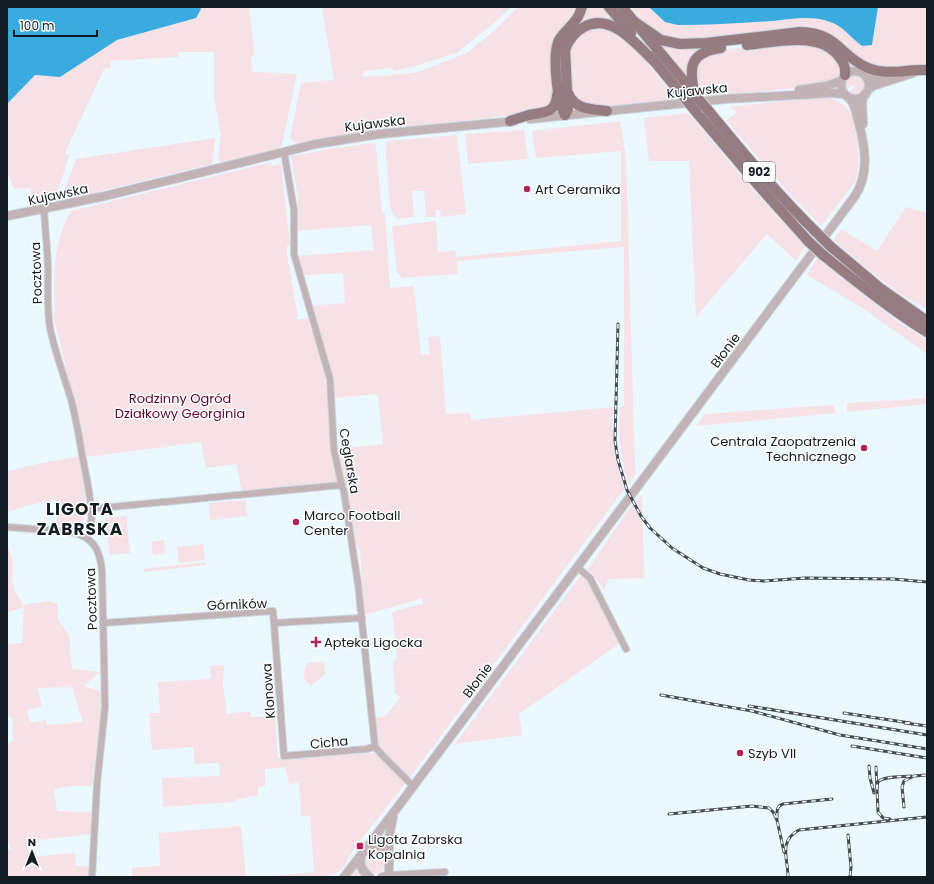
<svg xmlns="http://www.w3.org/2000/svg" width="934" height="884" viewBox="0 0 934 884" font-family="Poppins,sans-serif">
<rect width="100%" height="100%" fill="#ebf8ff"/>
<!-- green -->
<g fill="#f6e1e6" fill-rule="evenodd">
<path d="M200,7h58l-9,1 6,48h-4l1,16 45,2 -14,66 -3,9 -59,14 -3,-6 3,-22 -7,-37v-46h-35l-1,5 -68,4 1,7 -7,1 -39,84 4,3c-6,16 -8,38 -24,48 -3,2 -8,2 -12,3l-3,-19 -16,1 -5,-13h-2v-72l28,-29 25,2 57,-37 79,-22 5,-9z"/>
<path d="M322,7h189l-18,17 -37,29 -41,13 -21,5 -2,-3 -28,3 -2,6 40,-3 16,-2 49,-19 29,-24 22,-22h61l-15,22 -9,68 -9,14 -199,24 -49,10 -8,-7 11,-55 33,-3z"/>
<path d="M585,7h19l14,17 -1,1c-11,-5 -21,-6 -32,-1 -34,14 -22,54 -19,82l-2,6 -2,-3c-2,-24 -10,-53 4,-74 7,-11 15,-15 19,-28z"/>
<path d="M631,7h18l16,15 109,-1 30,-4 14,2 13,3 12,7 14,13 15,2 6,-37h49v57l-12,3 -32,3 -29,-14 -15,-16 -10,-6 -142,8 -22,-4 -20,-15z"/>
<path d="M593,27l20,2 21,18 43,53 -61,7h-23l-20,-8 -6,-48 8,-15z"/>
<path d="M807,36c24,3 32,12 43,33h-2c-11,-24 -26,-32 -51,-31l-87,9c-15,4 -23,15 -21,31l-2,1 -31,-38 1,-1 13,6 10,2z"/>
<path d="M790,43l28,1 21,18 2,10 -1,5 -4,3 -30,7 -98,10 -12,-15 2,-21 14,-10z"/>
<path d="M854,74c19,0 14,27 -5,20v-2l5,-5 -2,-2 -5,4 -2,-1c-1,-7 2,-12 9,-14z"/>
<path d="M822,97c12,2 23,6 29,17 3,4 3,10 4,15 3,18 6,35 0,53l-34,44 -36,-37 -59,-69 11,-7 -4,-4 -5,-2z"/>
<path d="M688,113l61,72 56,62 -9,14 -29,-27 -71,83 -7,-156h-40l-5,-43z"/>
<path d="M620,121l6,35 9,312 1,5 -8,12c-8,-30 -10,-48 -8,-78l4,-1v-159l-167,14 1,13 -56,4 -5,-6 -5,-44 2,-2 42,-5 2,31 17,-2 1,7 165,-16v-90l-85,7 -4,-27z"/>
<path d="M524,130l4,29 -60,5 -3,-30z"/>
<path d="M457,135l9,79 -25,3 -1,-7h-5l1,7h-10l-2,-26h-12l2,26 -16,2 -5,-4 -3,-10 -5,-63 4,-1z"/>
<path d="M215,138l-3,26 -143,35 -4,-1 -2,-4 13,-35z"/>
<path d="M373,143l3,3 6,67h3l5,75 24,-2 7,69 9,-1 -2,-17 12,-1 6,78 24,-1 1,7 143,-13c-1,9 -2,17 -1,26 0,19 6,38 11,56l-219,295 -46,58 -9,13 -7,13 -8,6 -5,1 -2,2h-66l52,-5 -4,-56h-9l-2,-33 -10,1 -4,-17 -20,2v17l-7,1v9l-20,3 -5,3 -70,5 -1,-29 58,-2 -1,-13 -24,1 -2,-17 -41,3 -3,-37h11l-2,-31 53,-3 -1,-13 14,-1 -1,20 4,29 23,-3 1,6h24l3,40 6,3 52,-5 38,-2 4,-9 -2,-27 9,-1 16,-19 -6,-3 -2,-30 4,-6 -5,-45 5,-3 26,-6v-6l-59,17 -4,-64 -4,-7 -18,-95 45,-5 -5,-48 -4,-2 -40,4 -2,-24 -20,-68 33,-3 -2,-30 -40,2 -6,-19 77,-6 -3,-25 -74,6 1,-33 -7,-42 45,-8z"/>
<path d="M271,162l1,4 9,-2 9,81 -3,1v9l11,61 -2,4 12,-2 13,39 4,19 8,83 5,24 -96,10 -5,-29 -31,4 -5,-26 -115,15 -11,-52 -22,-90 2,-3c-2,-34 -2,-70 16,-101z"/>
<path d="M906,207l21,6v96c-35,-17 -64,-44 -93,-69l7,-11 36,22z"/>
<path d="M817,258l81,64 29,18v14l-66,-47 -54,-32z"/>
<path d="M927,398v6l-80,8v-7l3,-2z"/>
<path d="M831,405l3,2 2,6 -140,13 9,-12z"/>
<path d="M79,456l7,38h-1c0,12 2,24 -7,33l-21,-1 -2,-26 -31,6 -17,7v-41l15,-5z"/>
<path d="M642,494l2,84 -35,1 -5,10 -16,-20 38,-56z"/>
<path d="M246,500l1,16 -37,4 -1,-17z"/>
<path d="M126,516l4,37 -20,2 -5,-37z"/>
<path d="M164,540l2,13 -13,2 -2,-13z"/>
<path d="M203,544l2,16 -26,3 -2,-16z"/>
<path d="M7,547l2,1 4,16 -1,18 4,11 7,12 25,-4 10,3v16l11,15 3,34 28,3 -16,14 16,5 2,20 -10,75h-21l-17,3 3,22 34,1v22l-63,7 1,16 46,-4 1,13h14l-1,11h-82v-27l4,-1 -4,-12v-92l6,-5 -1,-22 -5,-3v-71l15,-1 2,-36 -17,6zM72,687l11,35 -36,3 -1,-5 -16,3 -3,-13 15,-3 -4,-19z"/>
<path d="M206,562v3l-62,7 -1,-3z"/>
<path d="M581,575l10,9 28,60 -100,70 3,21 -67,9z"/>
<path d="M324,662l1,12 -14,12 -7,-7 1,-13 4,-3z"/>
<path d="M388,825l-3,23 -13,-2z"/>
<path d="M241,826l5,51h-114v-9l28,-2 -1,-33z"/>
<circle cx="374" cy="863" r="11"/>
<path d="M356,867l6,10h-14z"/>
</g>
<!-- water -->
<g fill="#39abde">
<path d="M7,7h193l1,2 -5,9 -79,22 -57,37 -25,-2 -28,29z"/>
<path d="M649,7h229l-6,38 -10,1c-11,-8 -19,-20 -32,-24 -19,-7 -38,-3 -57,-1 -31,2 -63,4 -95,4l-13,-3z"/>
</g>
<g fill="none" stroke-linecap="round" stroke-linejoin="round">
<!-- minor casing -->
<g stroke="#c8d5dc" stroke-width="8">
<g id="minor">
<path d="M284,152l10,58v44l36,125 4,71 7,32 3,10 14,92 17,163 10,11 28,28"/>
<path d="M44,209c1,21 4,43 4,64 0,18 -1,36 2,55 5,25 15,50 22,75 6,24 9,48 14,72 3,17 10,47 1,63"/>
<path d="M90,509l252,-24"/>
<path d="M7,527l64,5c22,5 29,17 31,39l3,136 -8,77 -5,93"/>
<path d="M577,567l13,11 36,71"/>
<path d="M104,623l169,-12 1,12 88,-5"/>
<path d="M274,623l10,133 82,-7 9,-2"/>
<path d="M389,875l56,-3"/>
</g>
</g>
<!-- tertiary casing -->
<g stroke="#c8d5dc" stroke-width="10">
<g id="tertiary">
<circle cx="855" cy="85" r="14"/>
<path d="M866,76l7,2 21,-3"/>
<path d="M869,89l4,-3 40,-13"/>
<path d="M799,90l27,-4 15,-5"/>
<path d="M530,119l195,-20 106,-6 13,1"/>
<path d="M863,124l-1,-22 2,-7"/>
<path d="M7,216l98,-20 211,-52 64,-10 135,-13"/>
<path d="M363,853c10,-7 21,-4 26,7"/>
<path d="M361,856c-2,9 1,16 9,21"/>
<path d="M344,877l53,-69 458,-612c15,-24 10,-50 3,-76 -2,-8 -3,-16 -9,-22"/>
<path d="M382,877l7,-2v-38l4,-20"/>
</g>
</g>
<!-- primary casing -->
<g stroke="#c8d5dc" stroke-width="12">
<g id="primary">
<path d="M609,7l22,26"/>
<path d="M622,7l72,86"/>
<path d="M635,22l26,18 19,4 26,-1 94,-11c39,1 39,24 68,36 20,8 38,1 58,2"/>
<path d="M747,45c29,-3 74,-15 93,13 4,5 6,10 5,17"/>
<path d="M650,56l33,40"/>
<path d="M568,93c7,17 23,16 39,18"/>
<path d="M695,95c-7,-28 -5,-43 26,-47"/>
<path d="M707,109c35,42 69,84 108,122"/>
<path d="M697,113l62,73 49,55"/>
<path d="M565,115l3,-6 -3,-59c4,-11 9,-18 19,-23 27,-15 52,17 70,34"/>
<path d="M565,115c-8,-13 -13,-61 -6,-75 5,-8 11,-12 16,-19 4,-4 5,-9 7,-14"/>
<path d="M510,121c6,-2 12,-4 19,-6 14,-3 27,-1 28,-20"/>
<path d="M830,246l50,42 47,33"/>
<path d="M823,255c34,27 67,54 104,77"/>
</g>
</g>
<!-- minor -->
<use href="#minor" stroke="#c2b3b6" stroke-width="6"/>
<!-- tertiary -->
<use href="#tertiary" stroke="#c2b3b6" stroke-width="8"/>
<!-- primary -->
<use href="#primary" stroke="#967b81" stroke-width="10"/>
<!-- rail casing -->
<g stroke="#414d53" stroke-width="3">
<g id="rail">
<path d="M618,324l-3,117 3,19 9,30 14,26 9,12 22,20 31,20 17,6 29,6 15,1 41,-3 88,1 34,3"/>
<path d="M661,695l91,16 88,24 87,14"/>
<path d="M749,706l178,29"/>
<path d="M844,713l66,10"/>
<path d="M905,723l22,3"/>
<path d="M852,746l75,12"/>
<path d="M869,766l1,12 4,15"/>
<path d="M876,767l2,45 5,6 7,1"/>
<path d="M877,789c0,-2 0,-5 1,-7 5,-6 25,-5 33,-6"/>
<path d="M904,807l-2,-20 2,-6 10,-5 13,-1"/>
<path d="M669,814l83,-8 17,2 4,4 4,8 7,32"/>
<path d="M777,818c0,-6 -1,-12 6,-14l49,-5"/>
<path d="M848,835l3,32 -1,10"/>
<path d="M788,877c0,-18 -10,-36 11,-47l128,-13"/>
</g>
</g>
<!-- rail -->
<use href="#rail" stroke="#fff" stroke-width="1.5" stroke-dasharray="4.5" stroke-linecap="butt"/>
<!-- primary-bridge casing -->
<g stroke="#c8d5dc" stroke-width="12" stroke-linecap="butt">
<g id="primary-bridge">
<path d="M695,95l12,14"/>
<path d="M683,96l14,17"/>
<path d="M815,231l15,15"/>
<path d="M808,241l15,14"/>
</g>
</g>
<!-- primary-bridge -->
<use href="#primary-bridge" stroke="#967b81" stroke-width="10"/>
</g>
<!-- markers -->
<g fill="#b1235c" stroke="#fff" stroke-width="1.5">
<circle cx="527" cy="189" r="4"/>
<circle cx="864" cy="448" r="4"/>
<circle cx="296" cy="522" r="4"/>
<path d="M314 636h4v4h4v4h-4v4h-4v-4h-4v-4h4z"/>
<circle cx="740" cy="753" r="4"/>
<rect x="356" y="842" width="8" height="8" rx="2"/>
</g>
<g text-anchor="middle" stroke-width="3" stroke-linejoin="round" paint-order="stroke">
<!-- shield labels -->
<rect fill="#fff" stroke="#586165" stroke-width="1" x="743" y="162" width="32" height="20" rx="3"/>
<g font-size="12" font-weight="bold" fill="#111d23">
<text x="759" y="176">902</text>
</g>
<!-- street labels -->
<g font-size="13" fill="#111d23" stroke="#fff">
<text transform="translate(697 90) rotate(-6)" y="5">Kujawska</text>
<text transform="translate(375 123) rotate(-7)" y="5">Kujawska</text>
<text transform="translate(58 194) rotate(-12)" y="5">Kujawska</text>
<text transform="translate(36 273) rotate(-92)" y="5">Pocztowa</text>
<text transform="translate(725 350) rotate(-53)" y="5">Błonie</text>
<text transform="translate(350 461) rotate(80)" y="5">Ceglarska</text>
<text transform="translate(91 599) rotate(-92)" y="5">Pocztowa</text>
<text transform="translate(237 604) rotate(-2)" y="5">Górników</text>
<text transform="translate(477 680) rotate(-53)" y="5">Błonie</text>
<text transform="translate(268 691) rotate(-94)" y="5">Klonowa</text>
<text transform="translate(329 742) rotate(-5)" y="5">Cicha</text>
</g>
<!-- poi labels -->
<g font-size="13" fill="#111d23" stroke="#fff" text-anchor="start">
<text x="535" y="194">Art Ceramika</text>
<text x="856" y="446" text-anchor="end">Centrala Zaopatrzenia<tspan x="856" dy="15">Technicznego</tspan></text>
<text x="304" y="520">Marco Football<tspan x="304" dy="15">Center</tspan></text>
<text x="324" y="647">Apteka Ligocka</text>
<text x="748" y="758">Szyb VII</text>
<text x="368" y="844">Ligota Zabrska<tspan x="368" dy="15">Kopalnia</tspan></text>
</g>
<!-- park labels -->
<g font-size="13" fill="#5e022b" stroke="#fff">
<text x="180" y="403">Rodzinny Ogród<tspan x="180" dy="15">Działkowy Georginia</tspan></text>
</g>
<!-- district labels -->
<g font-size="17" font-weight="bold" letter-spacing="1" fill="#111d23" stroke="#fff">
<text x="80" y="515">LIGOTA<tspan x="80" dy="20">ZABRSKA</tspan></text>
</g>
</g>
<!-- border -->
<rect width="934" height="884" fill="none" stroke="#111d23" stroke-width="16"/>
<!-- north arrow -->
<g transform="translate(32 852)" stroke="#ffffff" stroke-width="3" paint-order="stroke">
<path d="M0-3L7 15L0 10L-7 15Z" fill="#111d23"/>
<text y="-6" font-size="11" font-weight="bold" text-anchor="middle" fill="#111d23">N</text>
</g>
<!-- scale -->
<path d="M14 30v6h83v-6" fill="none" stroke="#111d23" stroke-width="2"/>
<text x="20" y="30" font-size="12" fill="#111d23" stroke="#ffffff" stroke-width="3" paint-order="stroke">100 m</text>
</svg>
